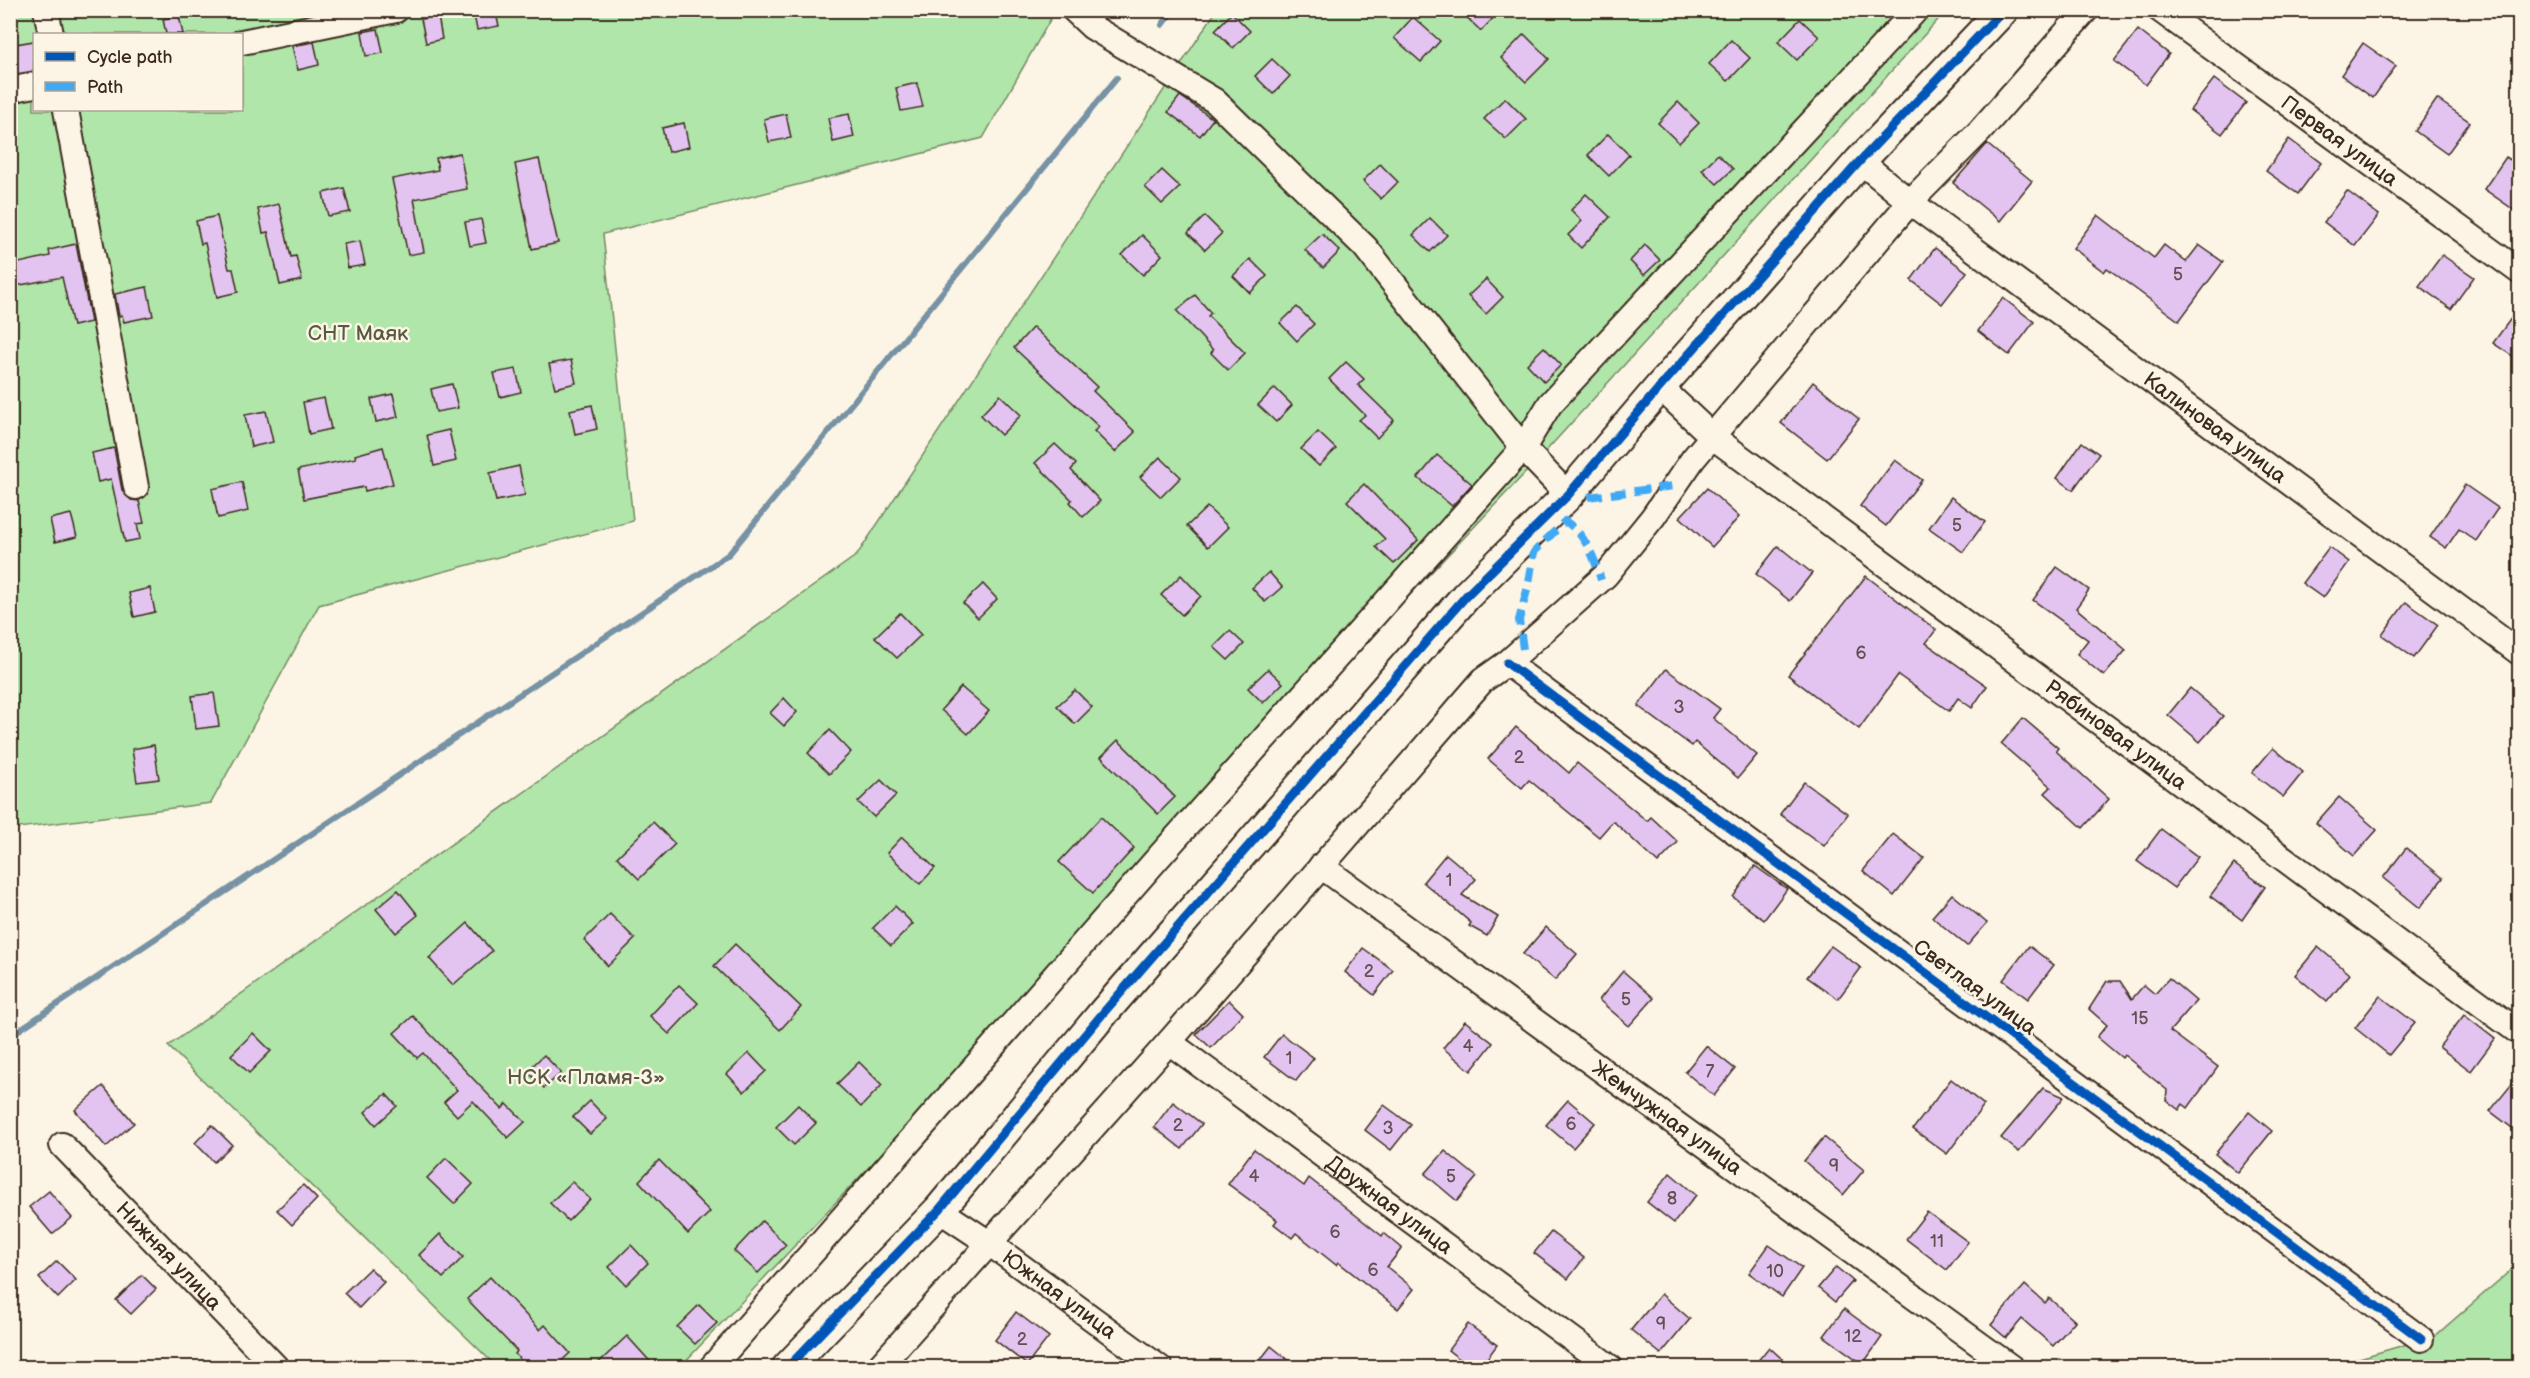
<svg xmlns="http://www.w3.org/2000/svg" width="2530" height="1378" viewBox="0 0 2530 1378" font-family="'Balsamiq Sans',sans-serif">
<rect width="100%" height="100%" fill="#fcf5e5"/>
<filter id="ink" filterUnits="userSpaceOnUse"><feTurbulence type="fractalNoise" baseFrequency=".0167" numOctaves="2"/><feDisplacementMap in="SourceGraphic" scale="12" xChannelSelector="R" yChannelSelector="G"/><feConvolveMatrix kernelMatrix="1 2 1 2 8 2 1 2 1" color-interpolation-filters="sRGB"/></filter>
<g filter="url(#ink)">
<!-- green -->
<g fill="#b0e6a9" stroke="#768864" stroke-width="1.5" fill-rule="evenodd">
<path d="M10,11h1045l-72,127 -380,96 30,287 -314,84 -108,198 -200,26zM34,34h208v76h-208z"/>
<path d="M1216,11h730l-401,441 -865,915h-183l-329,-321 689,-491z"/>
<path d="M2519,1263v104l-194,1 110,-32z"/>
</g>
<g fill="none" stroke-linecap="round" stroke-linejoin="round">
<!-- stream -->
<g stroke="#7692a4" stroke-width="6">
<path d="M1162,25l11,-15"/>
<path d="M10,1036l719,-482 388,-476"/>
<path d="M2514,1368l6,-5"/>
</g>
</g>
<!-- building -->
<g fill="#e3c4f1" stroke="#3b2a1e" stroke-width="1.5">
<path d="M473,10h22l4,16 -22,4z"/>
<path d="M1459,10h42l-20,21z"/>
<path d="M1232,13l18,18 -17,17 -18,-18z"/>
<path d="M179,16l4,18h-17l-3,-15z"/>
<path d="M438,16l4,23 -16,4 -5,-24z"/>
<path d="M1413,17l27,24 -19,21 -27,-24z"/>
<path d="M1800,19l19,18 -22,23 -19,-18z"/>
<path d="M378,29l5,24 -17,3 -4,-24z"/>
<path d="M2138,30l31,24 -23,31 -32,-24z"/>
<path d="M1524,34l25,25 -23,23 -25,-24z"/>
<path d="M1731,40l19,18 -22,23 -19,-17z"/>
<path d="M34,41v30l-24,4v-30z"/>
<path d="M314,42l5,23 -21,5 -6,-24z"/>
<path d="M2363,43l33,23 -23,32 -32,-23z"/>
<path d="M1272,59l18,17 -17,18 -18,-18z"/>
<path d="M2214,79l32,24 -24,31 -32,-24z"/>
<path d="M917,83l6,24 -22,4 -5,-23z"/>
<path d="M1180,96l33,23 -13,17 -32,-24z"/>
<path d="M1505,98l21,21 -20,20 -22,-20z"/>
<path d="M2437,99l33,23 -23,32 -32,-23z"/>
<path d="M1678,102l21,21 -20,20 -21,-20z"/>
<path d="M786,114l5,24 -22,4 -5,-23z"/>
<path d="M849,114l5,23 -21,5 -5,-24z"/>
<path d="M684,123l5,24 -21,5 -6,-24z"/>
<path d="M1608,134l21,21 -20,21 -21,-21z"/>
<path d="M2289,139l32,24 -23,31 -32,-23z"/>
<path d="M1987,144l45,37 -32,40 -47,-38z"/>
<path d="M460,153l7,36 -53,10 10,53 -16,3 -16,-76 46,-9 -2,-12z"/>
<path d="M1718,154l15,15 -16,15 -15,-14z"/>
<path d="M2506,157l14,9v48l-36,-25z"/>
<path d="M539,159l19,84 -26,6 -17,-85z"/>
<path d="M1380,164l18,18 -17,17 -18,-18z"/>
<path d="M1162,170l18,17 -18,17 -17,-17z"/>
<path d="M344,188l6,24 -22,4 -5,-23z"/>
<path d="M2347,191l32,24 -24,31 -31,-24z"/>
<path d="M1586,194l24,23 -29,31 -13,-13 14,-14 -11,-11z"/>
<path d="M279,204l12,53 5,-1 6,24 -22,5 -12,-53 -5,1 -5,-24z"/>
<path d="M2098,215l56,43 10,-13 22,17 13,-17 24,17 -44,59 -72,-53 -3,4 -31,-24z"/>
<path d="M217,216l12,53h4l5,23 -21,5 -12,-54 -4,1 -5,-23z"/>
<path d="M1205,216l17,17 -17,17 -17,-17z"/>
<path d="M1430,218l17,17 -17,17 -17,-17z"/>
<path d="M481,219l5,24 -16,3 -5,-24z"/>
<path d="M1322,234l18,17 -17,17 -18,-18z"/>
<path d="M1142,235l20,20 -19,20 -21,-20z"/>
<path d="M360,241l5,24 -17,3 -4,-24z"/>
<path d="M76,244l15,78 -18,4 -11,-49 -52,10v-22l40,-9 -1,-6z"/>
<path d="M1645,245l15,15 -16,15 -14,-14z"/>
<path d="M1935,248l32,24 -25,32 -31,-24z"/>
<path d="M2442,255l32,22 -23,32 -32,-23z"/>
<path d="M1250,259l17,17 -17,17 -17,-17z"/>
<path d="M1486,279l17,18 -17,17 -18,-18z"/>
<path d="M147,287l6,29 -29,6 -2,-7 -3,1 -4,-22z"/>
<path d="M1195,295l16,18 -3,3 37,37 -17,17 -17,-17 2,-3 -36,-39z"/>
<path d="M2003,298l31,24 -25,33 -31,-24z"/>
<path d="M2520,306v55l-27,-18z"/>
<path d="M1297,307l17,17 -17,17 -17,-18z"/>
<path d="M1033,327l64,60 -4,4 42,41 -20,20 -21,-21 5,-4 -85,-79z"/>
<path d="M1544,347l17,18 -17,17 -17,-18z"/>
<path d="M571,360l5,23 -21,5 -6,-24z"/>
<path d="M1346,362l18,17 -6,6 36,35 -17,18 -18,-18 6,-5 -36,-36z"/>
<path d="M516,369l5,23 -21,5 -6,-24z"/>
<path d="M1813,382l46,37 -32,40 -46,-36z"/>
<path d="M452,384l6,24 -22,4 -5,-23z"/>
<path d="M1275,388l17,17 -16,17 -18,-17z"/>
<path d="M393,394l5,23 -22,5 -5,-23z"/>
<path d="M1000,395l21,20 -20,20 -20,-20z"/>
<path d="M324,398l7,31 -22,5 -6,-32z"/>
<path d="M592,405l5,24 -22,5 -5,-24z"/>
<path d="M266,411l7,31 -22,5 -6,-32z"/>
<path d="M449,430l7,31 -22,5 -7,-31z"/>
<path d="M1318,432l18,17 -17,17 -18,-17z"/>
<path d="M2082,442l17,12 -26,36 -16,-12z"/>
<path d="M1055,444l21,20 -5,6 29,31 -17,16 -13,-15 2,-2 -37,-37z"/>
<path d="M383,447l10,37 -28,7 -1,-4 -60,12 -6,-29 58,-12 -1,-3z"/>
<path d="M114,448l8,42 9,10 8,1 5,22 -7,1 3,15 -15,3 -14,-63 -13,3 -6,-29z"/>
<path d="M1437,455l35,29 -20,22 -34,-28z"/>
<path d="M1160,457l21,20 -20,20 -21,-20z"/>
<path d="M1895,460l27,20 -36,46 -26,-20z"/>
<path d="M519,466l6,29 -29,6 -6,-28z"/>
<path d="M242,482l6,29 -30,7 -6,-29z"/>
<path d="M1364,484l54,56 -24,24 -18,-17 9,-8 -38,-38z"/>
<path d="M2465,485l33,23 -22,33 -17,-12 -13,19 -16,-11z"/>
<path d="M1707,488l32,29 -27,30 -32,-30z"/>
<path d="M1951,497l34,25 -22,30 -34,-24z"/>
<path d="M1207,507l21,20 -20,20 -21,-21z"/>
<path d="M71,514l6,23 -22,5 -5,-23z"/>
<path d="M1778,546l34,27 -22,28 -34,-27z"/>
<path d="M2329,547l20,15 -26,36 -21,-15z"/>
<path d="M2057,567l32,23 -13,18 50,42 -22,26 -27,-22 11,-14 -55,-40z"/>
<path d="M1269,572l13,15 -17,15 -13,-14z"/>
<path d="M1181,575l20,21 -19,19 -21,-20z"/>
<path d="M1866,576l70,54 -10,13 61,43 -15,22 -14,-10 -9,13 -51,-36 -39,54 -71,-54z"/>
<path d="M983,584l14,15 -19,19 -15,-15z"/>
<path d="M150,588l5,24 -21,5 -5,-24z"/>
<path d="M2406,602l32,23 -24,33 -32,-23z"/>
<path d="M900,613l21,22 -24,23 -22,-21z"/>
<path d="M1230,631l14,13 -16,16 -14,-13z"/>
<path d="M1268,669l15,14 -20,20 -15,-15z"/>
<path d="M1666,669l54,40 -7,9 44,37 -19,23 -43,-36 -3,4 -54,-40z"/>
<path d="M961,687l28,24 -21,23 -27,-24z"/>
<path d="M2190,688l33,28 -23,26 -32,-27z"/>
<path d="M1075,690l17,17 -17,17 -18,-18z"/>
<path d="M214,693l5,33 -23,3 -4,-33z"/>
<path d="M784,698l13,14 -13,14 -14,-13z"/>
<path d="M2023,718l35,30 -2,3 53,48 -26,29 -38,-35 6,-6 -50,-43z"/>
<path d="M1516,727l53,46 8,-10 70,58 4,-4 27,25 -20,21 -45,-42 -14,16 -70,-57 -7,8 -34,-29z"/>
<path d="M830,730l21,22 -22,22 -21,-21z"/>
<path d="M1118,740l57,57 -17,17 -57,-57z"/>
<path d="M154,745l5,34 -22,3 -5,-33z"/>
<path d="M2273,748l30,24 -20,25 -31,-24z"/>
<path d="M881,780l15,15 -22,22 -16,-15z"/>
<path d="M1804,782l44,32 -24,32 -44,-32z"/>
<path d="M2339,797l38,33 -23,26 -38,-33z"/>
<path d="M1101,817l33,31 -41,45 -34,-31z"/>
<path d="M653,822l22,22 -36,35 -22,-22z"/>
<path d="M2161,829l37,28 -24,31 -37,-27z"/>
<path d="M1893,834l31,24 -30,38 -31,-25z"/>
<path d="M902,837l33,31 -15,16 -33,-31z"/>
<path d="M2406,848l37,30 -23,30 -37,-30z"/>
<path d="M1446,854l30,25 -14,16 36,22 -11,19 -18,-10 2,-3 -48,-41z"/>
<path d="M2234,864l31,23 -23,33 -32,-24z"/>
<path d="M1755,866l32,23 -23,31 -31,-23z"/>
<path d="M398,890l20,25 -22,18 -20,-24z"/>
<path d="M1952,894l35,29 -20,23 -35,-29z"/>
<path d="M895,906l18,18 -22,22 -18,-18z"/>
<path d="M610,914l25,25 -27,27 -24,-26z"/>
<path d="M468,923l24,28 -39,34 -24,-27z"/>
<path d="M1546,927l31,27 -22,26 -32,-26z"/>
<path d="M735,944l66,63 -21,23 -66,-64z"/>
<path d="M1831,946l30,22 -23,31 -31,-22z"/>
<path d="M2029,946l25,19 -26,34 -25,-19z"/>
<path d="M2318,947l32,27 -23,28 -32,-27z"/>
<path d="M1363,948l30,22 -19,25 -29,-23z"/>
<path d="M1623,971l31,27 -25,28 -30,-26z"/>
<path d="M2169,978l27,23 -26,30 48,36 -30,41 -5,-4 -4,6 -13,-10 1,-10 -43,-35 -2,3 -25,-21 10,-12 -18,-16 18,-28h13l12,18 12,-14 11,9z"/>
<path d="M679,985l19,18 -29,31 -19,-18z"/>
<path d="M2380,996l35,27 -26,32 -34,-27z"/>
<path d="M1229,1000l14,14 -32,34 -15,-14z"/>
<path d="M2464,1015l31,24 -24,32 -32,-24z"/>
<path d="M413,1016l89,93 5,-5 18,18 -17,16 -35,-37 -16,15 -13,-14 13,-12 -34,-37 -6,5 -23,-25z"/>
<path d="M1465,1021l28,22 -22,28 -28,-23z"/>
<path d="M253,1033l18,18 -22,22 -18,-18z"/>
<path d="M1282,1034l32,24 -18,23 -32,-24z"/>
<path d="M1706,1046l29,23 -21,27 -29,-24z"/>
<path d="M749,1053l17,18 -22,21 -17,-18z"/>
<path d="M544,1055l17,18 -17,15 -17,-17z"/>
<path d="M859,1062l23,23 -21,22 -24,-23z"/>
<path d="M2520,1074v60l-30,-23z"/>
<path d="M1951,1079l33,26 -37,49 -34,-25z"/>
<path d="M103,1086l31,37 -28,24 -31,-37z"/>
<path d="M2043,1088l21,9 -45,55 -18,-14z"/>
<path d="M386,1094l11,12 -21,19 -11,-13z"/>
<path d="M1568,1100l27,23 -22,25 -27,-23z"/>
<path d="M590,1101l17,18 -17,15 -17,-17z"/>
<path d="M1173,1102l29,22 -20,25 -28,-22z"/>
<path d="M798,1105l18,18 -22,22 -18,-18z"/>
<path d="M1384,1105l27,20 -20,25 -26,-20z"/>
<path d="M2249,1112l23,19 -34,42 -23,-19z"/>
<path d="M212,1125l20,20 -18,17 -19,-19z"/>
<path d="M1824,1137l40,33 -21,25 -39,-34z"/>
<path d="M1254,1149l50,37 5,-8 73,58 2,-3 18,15 -15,19 27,22 -16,20 -60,-47 -2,3 -40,-32 -4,5 -18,-14 3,-4 -49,-36z"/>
<path d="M1445,1151l32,26 -20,24 -32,-27z"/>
<path d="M446,1158l27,26 -19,20 -27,-26z"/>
<path d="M659,1160l51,52 -22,22 -49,-53z"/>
<path d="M1670,1173l26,22 -22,28 -27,-21z"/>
<path d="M572,1182l18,17 -22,22 -18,-18z"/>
<path d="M303,1185l14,14 -25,26 -15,-15z"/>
<path d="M49,1191l23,27 -20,16 -23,-27z"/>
<path d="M1927,1212l41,30 -21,28 -41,-31z"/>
<path d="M762,1221l24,24 -28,28 -24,-22z"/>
<path d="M1551,1232l33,26 -16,21 -34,-26z"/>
<path d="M440,1234l23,23 -20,21 -24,-23z"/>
<path d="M631,1245l17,18 -22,22 -17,-18z"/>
<path d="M1769,1245l33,23 -20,29 -33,-24z"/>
<path d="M57,1261l19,19 -18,18 -19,-20z"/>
<path d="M1836,1267l17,14 -18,21 -17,-14z"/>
<path d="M370,1268l14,14 -25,26 -15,-15z"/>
<path d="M142,1275l14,14 -25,25 -15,-14z"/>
<path d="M490,1277l50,53 5,-5 25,28 -16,15h-26l-13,-14 2,-3 -50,-52z"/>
<path d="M2025,1285l20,18 4,-5 26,23 -22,25 -31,-27 -16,19 -15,-13z"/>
<path d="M1661,1294l29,25 -29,35 -30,-24z"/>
<path d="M699,1305l18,18 -22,21 -18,-17z"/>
<path d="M1844,1309l38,28 -19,27 -39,-28z"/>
<path d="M1016,1312l33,25 -22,28 -32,-25z"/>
<path d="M1468,1324l29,21 -17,23h-9l-23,-18z"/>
<path d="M627,1336l29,32h-63z"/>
<path d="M1271,1346l27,22h-44z"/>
<path d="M1769,1347l23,21h-40z"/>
</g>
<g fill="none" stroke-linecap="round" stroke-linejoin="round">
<!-- minor casing -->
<g stroke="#3b2a1e" stroke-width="28">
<g id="minor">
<path d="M46,10l5,24"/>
<path d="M1074,10l18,17 123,74 150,146 158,201 45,47"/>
<path id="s1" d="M2160,10l360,262"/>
<path d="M242,42l154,-32"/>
<path d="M10,90l24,-5"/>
<path d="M66,110l70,377"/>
<path id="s2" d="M1860,161l50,41 610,451"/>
<path id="s3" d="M1660,387l53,50 807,596"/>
<path d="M1507,663l914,676"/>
<path id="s4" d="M1321,866l691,502"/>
<path id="s5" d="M1169,1042l442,326"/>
<path id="s6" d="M62,1145l215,223"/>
<path id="s7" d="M939,1210l50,33 171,125"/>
<path d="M711,1368l446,-509 366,-411 27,-44 366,-394"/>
<path d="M878,1368l291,-326 314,-362 24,-17 99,-88 47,-58 40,-58 217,-257 70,-71 106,-121"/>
</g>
</g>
<!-- tertiary casing -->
<g stroke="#3b2a1e" stroke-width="34">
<path id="tertiary" d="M787,1368l152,-158 165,-198 362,-416 102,-101 92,-108 200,-226 143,-151"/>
</g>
<!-- minor -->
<use href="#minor" stroke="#fcf5e5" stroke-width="24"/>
<!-- tertiary -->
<use href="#tertiary" stroke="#fcf5e5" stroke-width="30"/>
<!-- quiet -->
<g stroke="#3fa9f5" stroke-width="8" stroke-dasharray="15 8" stroke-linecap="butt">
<path d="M1588,497l86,-11"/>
<path d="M1523,649l-4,-29 10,-37 5,-31 31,-31c21,14 29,36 36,59"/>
</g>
<!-- cycleway casing -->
<g stroke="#fcf5e5" stroke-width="13">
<g id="cycleway">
<path d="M1507,663l914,676"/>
<path d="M787,1368l152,-158 165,-198 362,-416 102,-101 92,-108 200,-226 143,-151"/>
</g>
</g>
<!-- cycleway -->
<use href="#cycleway" stroke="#0057b8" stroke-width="9"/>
</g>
</g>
<g text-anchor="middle" stroke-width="5" stroke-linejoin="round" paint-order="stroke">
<!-- number labels -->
<g font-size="18" fill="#655053">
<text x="2178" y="280">5</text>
<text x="1957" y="531">5</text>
<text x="1861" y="659">6</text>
<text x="1679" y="713">3</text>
<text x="1519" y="763">2</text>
<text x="1449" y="886">1</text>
<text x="1369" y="977">2</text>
<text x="1626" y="1005">5</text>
<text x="2140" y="1024">15</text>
<text x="1468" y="1052">4</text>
<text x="1289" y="1064">1</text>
<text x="1710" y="1077">7</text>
<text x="1571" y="1130">6</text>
<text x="1178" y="1131">2</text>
<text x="1388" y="1134">3</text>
<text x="1834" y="1172">9</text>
<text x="1254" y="1182">4</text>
<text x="1451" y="1182">5</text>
<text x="1672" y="1204">8</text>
<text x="1335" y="1238">6</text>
<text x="1937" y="1247">11</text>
<text x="1373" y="1276">6</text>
<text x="1775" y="1277">10</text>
<text x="1661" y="1330">9</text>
<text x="1853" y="1342">12</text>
<text x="1022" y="1345">2</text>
</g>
<!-- street labels -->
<g font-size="21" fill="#3b2a1e" stroke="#fcf5e5">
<text dy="7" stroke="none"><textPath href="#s1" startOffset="222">Первая улица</textPath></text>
<text dy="7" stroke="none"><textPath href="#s2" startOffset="444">Калиновая улица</textPath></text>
<text dy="7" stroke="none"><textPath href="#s3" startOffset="574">Рябиновая улица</textPath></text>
<text transform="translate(1975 987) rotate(36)" y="7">Светлая улица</text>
<text dy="7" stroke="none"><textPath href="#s4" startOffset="428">Жемчужная улица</textPath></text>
<text dy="7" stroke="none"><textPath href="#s5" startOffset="274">Дружная улица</textPath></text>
<text dy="7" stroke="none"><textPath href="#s6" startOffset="154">Нижняя улица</textPath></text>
<text dy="7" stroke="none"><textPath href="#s7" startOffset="147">Южная улица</textPath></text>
</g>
<!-- park labels -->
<g font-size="21" fill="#585941" stroke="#fcf5e5">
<text x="358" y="340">СНТ Маяк</text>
<text x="586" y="1084">НСК «Пламя-3»</text>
</g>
</g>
<!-- margin -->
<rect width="2530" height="1378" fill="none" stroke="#fcf5e5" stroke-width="36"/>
<rect x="18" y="18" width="2494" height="1342" fill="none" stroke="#3b2a1e" stroke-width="2" filter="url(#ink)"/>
<!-- legend -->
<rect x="33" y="33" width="210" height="78" fill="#fcf5e5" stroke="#afa495" stroke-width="1.5"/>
<rect x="45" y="52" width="30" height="9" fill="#0057b8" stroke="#afa495" stroke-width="1.5"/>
<text x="87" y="63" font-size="18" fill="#3b2a1e">Cycle path</text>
<rect x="45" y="82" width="30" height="9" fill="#3fa9f5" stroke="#afa495" stroke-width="1.5"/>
<text x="87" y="93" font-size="18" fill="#3b2a1e">Path</text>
</svg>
